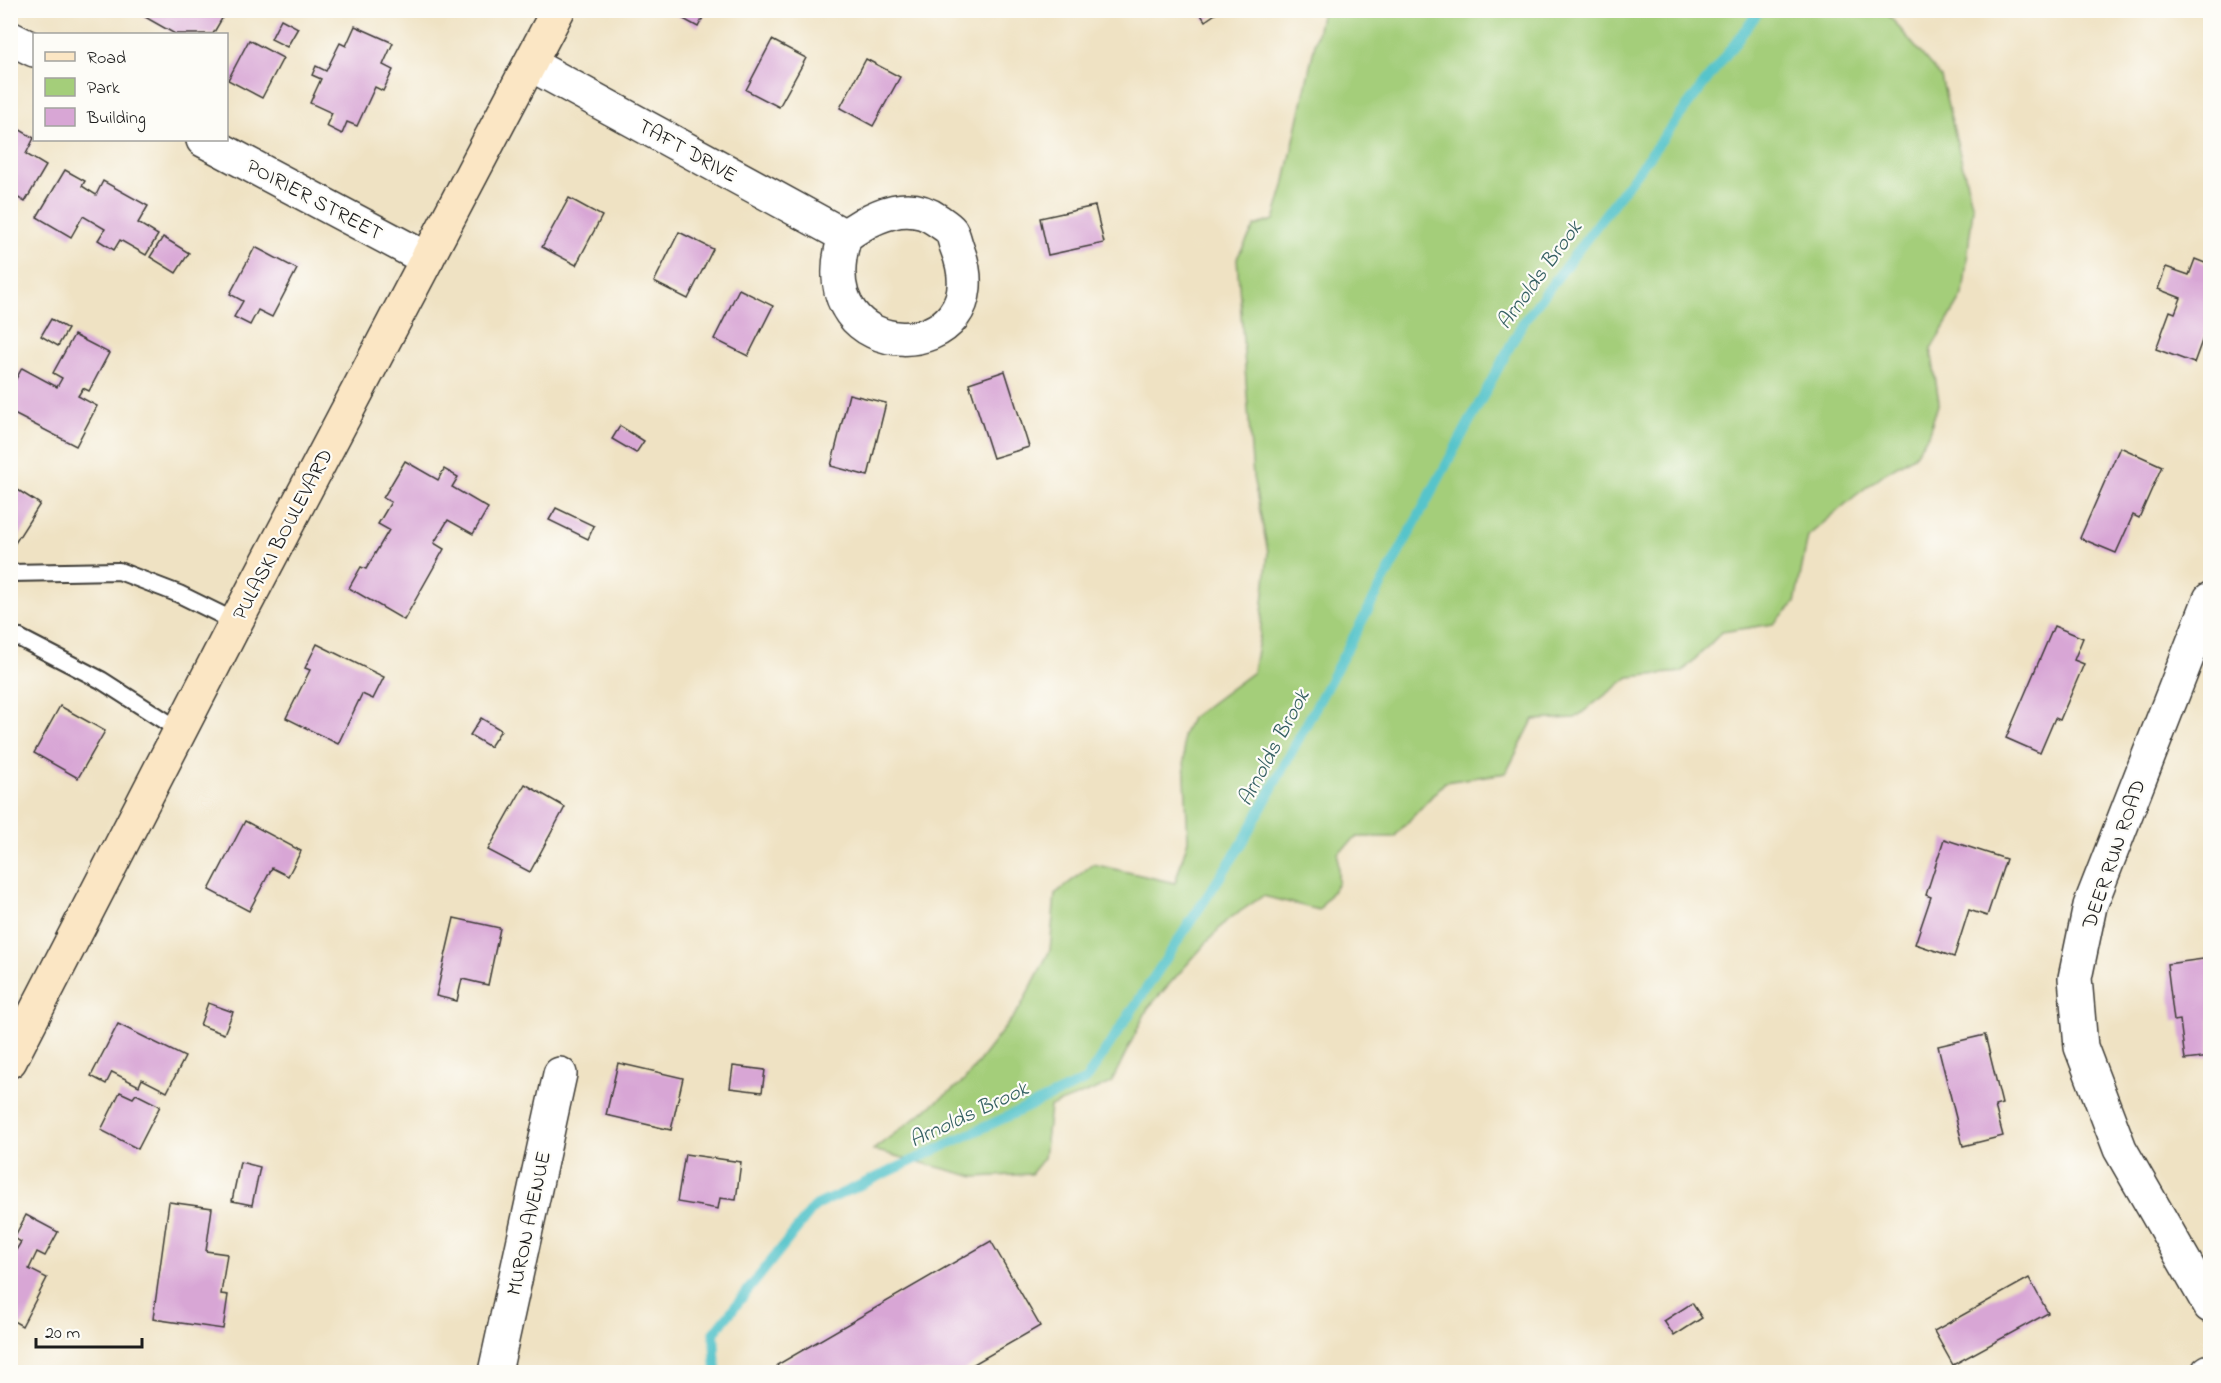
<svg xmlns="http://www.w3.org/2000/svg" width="2221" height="1383" viewBox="0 0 2221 1383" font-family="'Indie Flower',sans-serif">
<rect width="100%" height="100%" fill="#fdfcf7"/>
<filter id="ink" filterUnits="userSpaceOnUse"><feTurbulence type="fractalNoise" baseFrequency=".0167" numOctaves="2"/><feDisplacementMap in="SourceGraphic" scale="12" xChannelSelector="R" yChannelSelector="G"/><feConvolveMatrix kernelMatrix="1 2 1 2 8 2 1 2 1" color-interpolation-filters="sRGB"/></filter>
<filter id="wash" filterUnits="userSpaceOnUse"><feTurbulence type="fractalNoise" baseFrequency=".008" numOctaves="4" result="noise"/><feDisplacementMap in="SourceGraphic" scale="24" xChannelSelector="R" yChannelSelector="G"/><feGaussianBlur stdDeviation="1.35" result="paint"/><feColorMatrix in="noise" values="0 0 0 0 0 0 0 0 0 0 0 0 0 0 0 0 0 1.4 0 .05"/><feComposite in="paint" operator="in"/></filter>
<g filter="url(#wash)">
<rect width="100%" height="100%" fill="#efe2c3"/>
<!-- green -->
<path fill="#a4ce7a" stroke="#60754b" stroke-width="1.5" d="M1322,11h563l56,66 32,131 -10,87 -32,54 8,53 -11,33 -14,21 -29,17 -30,23 -47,40 -13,67 -22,21 -51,8 -40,40 -53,5 -54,41 -42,2 -27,53 -61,9 -51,55h-37l-19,16v30l-19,27 -56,-14 -37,25 -78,87 -37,75 -61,24 -6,51 -13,16 -56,3 -102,-27 91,-69 56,-73 30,-58 5,-56 38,-30 82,19 13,-43 -5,-104 8,-18 62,-46 7,-38 8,-82 -15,-75 -16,-219 18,-32 19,-6 10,-34z"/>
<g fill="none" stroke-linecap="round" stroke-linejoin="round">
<!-- stream -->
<path stroke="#57c4cb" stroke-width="10" d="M716,1372l-2,-39 101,-127 271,-126 157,-238 279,-518 238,-314"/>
</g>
<g id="blocks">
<!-- building -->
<g fill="#d8a6d5">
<path d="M140,10h87l-14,24h-38l-37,-21z"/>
<path d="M667,10h40l-9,17z"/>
<path d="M1198,10h23l-16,11z"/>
<path d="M281,19l17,9 -11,19 -16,-8z"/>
<path d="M355,26l38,17 -10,22 10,5 -10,21 -8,-4 -18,39 -10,-4 -5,12 -16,-8 6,-13 -22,-10 11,-24 -9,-4 4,-9 10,5 14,-28 6,3z"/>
<path d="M249,40l34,18 -21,40 -34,-18z"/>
<path d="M772,40l34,18 -27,49 -33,-17z"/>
<path d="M866,59l34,18 -27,49 -33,-18z"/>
<path d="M10,124l24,14 -8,16 20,12 -21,36 -15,-9z"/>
<path d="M65,170l20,11 -3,5 14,9 7,-14 45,25 -10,17 20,12 -12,20 -26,-15 -6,10 -16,-10 7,-11 -22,-13 -12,21 -34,-20z"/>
<path d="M569,198l33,18 -26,49 -34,-18z"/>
<path d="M1095,206l9,37 -56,12 -8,-37z"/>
<path d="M679,232l34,17 -25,50 -34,-17z"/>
<path d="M163,237l26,16 -13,20 -26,-16z"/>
<path d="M255,247l42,22 -25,48 -14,-7 -8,15 -16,-8 9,-16 -13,-7z"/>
<path d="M2195,259l15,6v64l-3,-2 -13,36 -38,-14 14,-38 5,2 6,-15 -23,-9 8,-22 23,8z"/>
<path d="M739,289l34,17 -25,50 -34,-17z"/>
<path d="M51,319l17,10 -10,17 -17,-10z"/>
<path d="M74,335l35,18 -20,38 -6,-3 -5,8 19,10 -21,40 -66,-34v-22l12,-22 35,19 5,-9 -9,-5z"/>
<path d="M1005,371l24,76 -36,11 -24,-75z"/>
<path d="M849,394l37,9 -18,73 -37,-10z"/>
<path d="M620,426l24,15 -8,12 -24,-14z"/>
<path d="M2120,447l42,19 -23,52 -6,-3 -17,38 -36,-15z"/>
<path d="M405,461l33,19 6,-11 14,8 -6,10 36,21 -15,26 -25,-14 -14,23 10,6 -40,71 -55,-32 12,-21 5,2 23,-39 -11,-6 13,-22 -8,-4z"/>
<path d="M10,485l30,19 -30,47z"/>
<path d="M556,508l38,18 -6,13 -39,-19z"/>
<path d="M2054,626l29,12 -9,22 10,4 -24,56 -5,-2 -15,35 -34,-15z"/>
<path d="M317,644l67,33 -11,22 -11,-5 -24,50 -52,-26 24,-48 -5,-2z"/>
<path d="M60,706l45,25 -27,47 -44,-25z"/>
<path d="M481,718l20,12 -11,17 -20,-12z"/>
<path d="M525,784l40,23 -35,65 -42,-22z"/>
<path d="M245,821l56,30 -13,25 -16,-8 -23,43 -40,-21z"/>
<path d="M1944,839l62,20 -19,57 -18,-6 -15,47 -39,-13 16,-47 -5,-2z"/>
<path d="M454,918l46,10 -12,57 -26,-6 -5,22 -21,-5z"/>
<path d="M2210,958v99l-25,3 -5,-40 -6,1 -7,-57z"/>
<path d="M208,1003l25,9 -9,22 -24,-9z"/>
<path d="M118,1024l67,33 -18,35 -25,-13 -3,7 -27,-14 -6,12 -15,-8z"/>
<path d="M1985,1035l17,69 -7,2 8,30 -40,10 -25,-100z"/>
<path d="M618,1063l65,15 -12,52 -65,-15z"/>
<path d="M733,1066l32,4 -3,22 -32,-4z"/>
<path d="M120,1092l13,6 3,-4 24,12 -22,43 -37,-19z"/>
<path d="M685,1154l56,8 -5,38 -16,-2 -2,11 -41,-7z"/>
<path d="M240,1162l20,5 -8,38 -20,-4z"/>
<path d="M169,1202l43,6 -6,43 21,3 -6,40 7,1 -5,34 -70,-10z"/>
<path d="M26,1215l32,17 -13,24 -8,-4 -8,17 18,9 -25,48 -12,-7v-59l11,-18 -7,-4z"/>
<path d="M991,1241l49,85 -80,46h-179l-4,-7z"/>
<path d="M2029,1278l19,35 -95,52 -19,-34z"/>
<path d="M1692,1303l10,15 -28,18 -10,-15z"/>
</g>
</g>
</g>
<g filter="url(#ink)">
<use href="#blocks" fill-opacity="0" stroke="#3c3a35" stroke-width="1.5"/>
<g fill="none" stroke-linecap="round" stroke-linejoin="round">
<!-- service casing -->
<g stroke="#3c3a35" stroke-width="20">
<g id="service">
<path d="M10,573l109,-2 60,23 57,28"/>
<path d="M10,633l91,47 78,50"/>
</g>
</g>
<!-- minor casing -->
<g stroke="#3c3a35" stroke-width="36">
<g id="minor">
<path d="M10,38l24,12"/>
<path d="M530,64l315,172c-43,137 159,132 112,12 -2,-5 -3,-12 -6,-17 -3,-4 -10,-8 -14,-11 -30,-22 -66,-3 -92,16"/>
<path d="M203,140l224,119"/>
<path d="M2210,599l-120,307 -15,72 6,69 39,102 90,157"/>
<path d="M495,1372l65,-298"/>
<path d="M2208,1372l2,-1"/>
</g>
</g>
<!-- secondary casing -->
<g stroke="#3c3a35" stroke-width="36">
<path id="secondary" d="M10,1061l226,-439 322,-612"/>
</g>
<!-- service -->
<use href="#service" stroke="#fff" stroke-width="16"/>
<!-- minor -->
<use href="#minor" stroke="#fff" stroke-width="33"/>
<!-- secondary -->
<use href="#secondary" stroke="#fbe6c4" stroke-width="33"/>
</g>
</g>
<g text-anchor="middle" stroke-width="4.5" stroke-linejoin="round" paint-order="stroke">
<!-- street labels -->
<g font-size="21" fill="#1c1c1c" stroke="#fdfcf7">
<text transform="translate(688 150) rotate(29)" y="7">TAFT DRIVE</text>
<text transform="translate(315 199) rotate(28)" y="7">POIRIER STREET</text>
<text transform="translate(282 534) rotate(-62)" y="7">PULASKI BOULEVARD</text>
<text transform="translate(2113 854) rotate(-71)" y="7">DEER RUN ROAD</text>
<text transform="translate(528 1223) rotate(-78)" y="7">MURON AVENUE</text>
</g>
<!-- water labels -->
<g font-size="22" font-style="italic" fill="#345f62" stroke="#fdfcf7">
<text transform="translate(1538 274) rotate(-54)" y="8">Arnolds Brook</text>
<text transform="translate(1272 747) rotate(-62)" y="8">Arnolds Brook</text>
<text transform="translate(968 1113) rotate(-25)" y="8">Arnolds Brook</text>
</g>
</g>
<!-- margin -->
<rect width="2221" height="1383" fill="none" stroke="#fdfcf7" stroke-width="36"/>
<!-- legend -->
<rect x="33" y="33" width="195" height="108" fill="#fdfcf7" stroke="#a3a29f" stroke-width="1.5"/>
<rect x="45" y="52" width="30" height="9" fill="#fbe6c4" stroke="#a3a29f" stroke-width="1.5"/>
<text x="87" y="63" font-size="18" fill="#1c1c1c">Road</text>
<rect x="45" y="78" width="30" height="18" fill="#a4ce7a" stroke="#a3a29f" stroke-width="1.5"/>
<text x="87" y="93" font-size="18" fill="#1c1c1c">Park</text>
<rect x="45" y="108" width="30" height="18" fill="#d8a6d5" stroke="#a3a29f" stroke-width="1.5"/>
<text x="87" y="123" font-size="18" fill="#1c1c1c">Building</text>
<!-- scale -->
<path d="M36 1338v9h106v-9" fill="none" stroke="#1c1c1c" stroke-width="3"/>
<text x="45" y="1338" font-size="18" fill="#1c1c1c" stroke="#fdfcf7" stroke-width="4.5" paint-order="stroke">20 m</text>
</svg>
